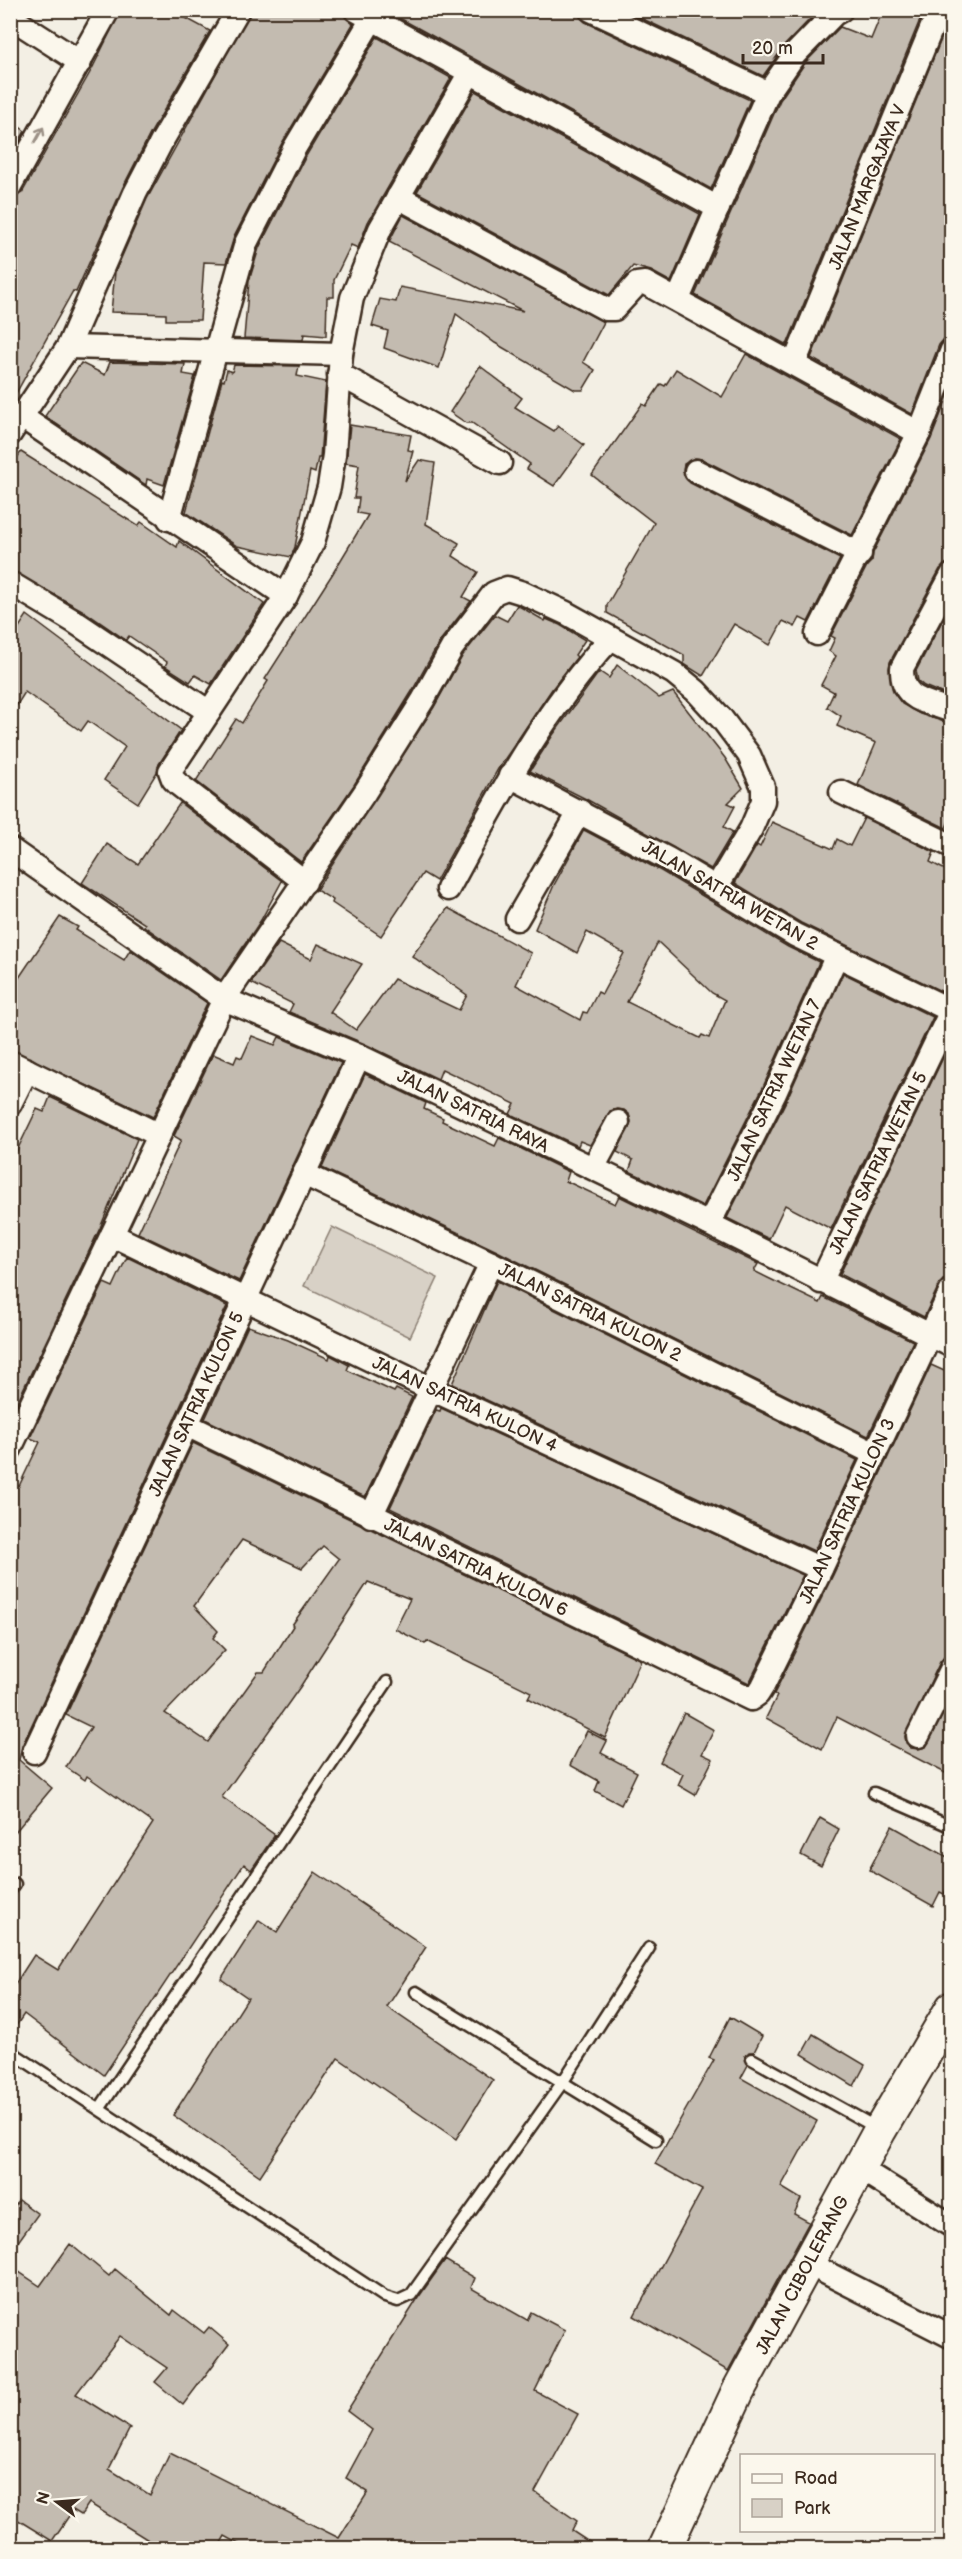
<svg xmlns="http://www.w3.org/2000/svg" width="962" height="2559" viewBox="0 0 962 2559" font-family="'Balsamiq Sans',sans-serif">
<rect width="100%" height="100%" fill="#f3efe4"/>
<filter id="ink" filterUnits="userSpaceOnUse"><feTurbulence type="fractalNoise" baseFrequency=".0167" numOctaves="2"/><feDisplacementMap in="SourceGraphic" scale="12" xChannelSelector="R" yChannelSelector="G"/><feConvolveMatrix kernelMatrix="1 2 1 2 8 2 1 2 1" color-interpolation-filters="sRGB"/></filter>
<g filter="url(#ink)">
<!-- green -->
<path fill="#d8d1c6" stroke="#8a7e72" stroke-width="1.5" d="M332,1227l106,51 -28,59 -106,-51z"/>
<!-- building -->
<g fill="#c3bbb0" stroke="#3b2a1e" stroke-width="1.5" fill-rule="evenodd">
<path d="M121,10h50l39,21 -60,103 -27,53 -47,105 -3,-1 -63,113v-205l12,-6 70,-124z"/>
<path d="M251,10h92l2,7 8,7 -71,119 -48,94 -8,26 -22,-1 -4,58h-34v-6l-55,-2 4,-40 32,-73z"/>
<path d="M385,10h193l2,7 5,5 165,78 -39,89z"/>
<path d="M624,10h173l14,8 -26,27 -22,31z"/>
<path d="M883,10h41l-137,335 -92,-50 85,-195 25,-37 35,-36 31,12z"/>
<path d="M951,15v322l-7,2 -5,6 -27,69 -101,-56z"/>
<path d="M377,37l74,41 -83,144 -10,26 -7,-3 -17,35v17h-7l-1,39 -22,-2 -1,6 -59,-2 5,-57 10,-33 47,-92z"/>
<path d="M475,91l225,123 -29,68 -20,-11 -18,-5 -24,29 -192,-103z"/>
<path d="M10,120l15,11 -15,26z"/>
<path d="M403,215l201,107 -21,40 12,8 -12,20h-8l-80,-47 -39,-29 -17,54 -55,-20 4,-17 -16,-5 8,-27 16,3 4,-15 123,24 -134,-69z"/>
<path d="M746,354l155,85 -49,96 -150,-76 -7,-1 -11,6 -1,8 7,11 150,76 -32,63 -8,-4 -5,9 -12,-6 -13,24 -36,-21 -31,52 -19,-12v-9l-77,-42v-8l47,-82 -62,-48 50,-71 4,2 15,-22 4,2 11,-17 46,28z"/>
<path d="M110,362l75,2 -2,10 12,2 -31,109 -17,-6 -1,6 -101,-69 36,-53 24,12z"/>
<path d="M234,365l65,1 -2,10 29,6 -6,76h-2l-3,15 -5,-2 -15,76 -4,10 -54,-11 -51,-34 36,-132 2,1 3,-11 5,2z"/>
<path d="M480,366l42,32 -7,9 39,24 4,-5 26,19 -30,41 -27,-17 3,-5 -58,-41h-6l-16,-11z"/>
<path d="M951,388v174l-11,7 -50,93 -1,7 4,23 9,12 18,10 31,10v92l-5,12 -88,-43 18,-42 -39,-17 4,-10 -14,-9 7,-15 -13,-7 15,-29 -7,-5 6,-13 -4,-2 36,-70 5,-5 1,-8 58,-114z"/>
<path d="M350,425l61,10 -3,15 5,1 -8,30 14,-21 16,3 -9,61 33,19 -6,13 25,16 -15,25 8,4 -31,40 -29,52 -57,92 -53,77 -105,-81 40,-62 6,4 26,-42 -3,-2 68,-106 35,-58 -11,-2 2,-15h-5l5,-33 -13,-2z"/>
<path d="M21,452l117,74 3,-4 36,25 2,-6 85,63 -53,80 -16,-9 -5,7 -25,-16 2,-4 -38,-26 -3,4 -44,-30 -72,-40v-102z"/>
<path d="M951,604v93l-27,-11 -6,-5 -2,-10z"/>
<path d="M517,605l28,16 1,-2 14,6 25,15 -10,15 2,2 -25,32 -54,80 -62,112 -13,-8 -42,63 -49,-33 1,-3 -17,-10 118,-183 29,-52 32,-40 12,6z"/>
<path d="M27,615l154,115 -22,34 -2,8 -19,31 -34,-23 21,-33 -37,-26 -7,10 -56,-39 -15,24v-75z"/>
<path d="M617,665l42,33 14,-6 52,66 18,30 -15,15 7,3 -11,21 9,5 -22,37 -125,-70 -56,-28 23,-36 43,-59 4,-4 9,6z"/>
<path d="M180,803l102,78 -21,39 -40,60 -77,-54 1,-2 -63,-41 25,-39 31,20z"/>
<path d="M864,818l70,34 -4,10 21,11v123l-150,-73 -66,-40 22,-38 3,2 12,-25 61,27 4,-10 13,7z"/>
<path d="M584,830l77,41 127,76 31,15 -56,125 -60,119 -74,-35 4,-11 -16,-8 14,-30 -2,-8 -5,-4 -7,-1 -7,2 -20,34 -10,-4 -2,5 -68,-32 5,-10 -73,-35 -4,10 -73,-35 -76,-32 4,-8 -42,-21 28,-40 32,16 7,-15 44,20 -32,48 26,18 38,-51 65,31 8,-15 -55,-39 36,-48 83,45 -15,32 64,35 3,-8 4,1 11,-21 4,2 22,-41 -37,-21 -10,21 -42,-24 19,-44zM658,942l54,51 13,7 -16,38 -7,-3 -2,3 -73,-36z"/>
<path d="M60,917l18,10 -2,3 48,30 6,-10 77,53 -54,114 -143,-68v-58z"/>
<path d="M843,973l90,44 -102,212 -46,-24 -16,34 -42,-21 60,-119z"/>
<path d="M252,1036l23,9 4,-8 62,26 -102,218 -101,-48 43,-93 -7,-4 39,-82 21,9 3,-7 5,2z"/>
<path d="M951,1041v229l-2,6 -9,7 -16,34 -84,-43z"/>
<path d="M365,1074l61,29 -2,6 19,9 -1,3 53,25 4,-8 70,34 -3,9 49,23 4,-8 139,68 -4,7 14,7 52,25 3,-6 90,44 -45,95 -371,-185 -175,-83z"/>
<path d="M50,1097l87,42 -37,89 -90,189v-252l27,-56 7,3z"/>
<path d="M127,1257l100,49 -205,440 -3,14 33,28 -42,50v-356l9,4 21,-44 -10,-4 74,-155 9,4z"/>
<path d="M497,1281l360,179 -43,91 -362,-167z"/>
<path d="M248,1326l40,14 41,19 1,-4 19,10 -2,5 47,22 2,-3 16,8 -47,100 -160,-78z"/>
<path d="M931,1365l20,9v281l-6,1 -5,6 -35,74 1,7 5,5 7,1 8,-2 25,-48v77l-114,-59 -15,32 -56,-31 11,-22 -3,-2 59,-119z"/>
<path d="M441,1408l362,167 -54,108 -359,-175 46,-98 4,1z"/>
<path d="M193,1443l448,217 -36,78 -77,-40 3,-6 -104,-51 -2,3 -30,-15 15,-30 -42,-17 -68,105 -78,110 53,38 -24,35 -7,-6 -140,211 -80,-61 -14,21v-43l24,-37 24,15 95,-147 -66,-47 -2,4 -19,-13 25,-40 -25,-12zM242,1540l60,28 21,-22 16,13 -47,66 1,1 -29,46h-6l-50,70 -43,-29 60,-63 -12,-12 5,-7 -24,-25z"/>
<path d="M684,1713l30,17 -12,24 11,5 -18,36 -17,-10 5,-11 -23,-12z"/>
<path d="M587,1731l20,10 -6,12 36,19 -16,33 -26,-14 4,-10 -29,-16z"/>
<path d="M820,1818l19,11 -18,37 -20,-11z"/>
<path d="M892,1826l59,33v21l-7,14 -4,-2 -7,14 -64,-36z"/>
<path d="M315,1872l111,75 -39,60 106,73 -37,59 -118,-81 -78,118 -87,-61 75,-117 -27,-19 38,-59 18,12z"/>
<path d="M730,2017l32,19 -8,16h-5l-4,4 3,9 -7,13 76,43 -36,66 20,12 -7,15 15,8 -81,149 -94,-55 68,-126 -47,-26 59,-104 -5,-2z"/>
<path d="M813,2034l52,31 -11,21 -52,-32z"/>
<path d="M19,2200l19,14 -28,39v-41z"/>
<path d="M70,2244l39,32 6,-7 56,46 3,-5 30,23 5,-6 20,17 -46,61 -28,-23 12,-14 -47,-32 -44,58 54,34 -21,41 41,26 20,-42 169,85 29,-46 -22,-14 26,-48 -25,-19 71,-113 27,-38 30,18 -4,10 56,32 4,-8 34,18 -30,61 43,23 -43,78 42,29 -5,10 26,17h-351l-22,-12 -7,12h-57l-72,-45 -8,12 -8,-5 -21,31 -42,-26v-249l30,20z"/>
</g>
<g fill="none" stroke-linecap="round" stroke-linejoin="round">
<!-- lane casing -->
<g stroke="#3b2a1e" stroke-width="15">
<g id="lane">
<path d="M874,1793l78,34"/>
<path d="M10,1891l5,-7"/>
<path d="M416,1992l240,148"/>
<path d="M10,2051l375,246 13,4 13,-6 151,-212 87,-135"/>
<path d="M752,2059l125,69"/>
<path d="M100,2108l287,-426"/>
</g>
</g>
<!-- street casing -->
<g stroke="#3b2a1e" stroke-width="27">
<g id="street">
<path d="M356,10l362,198"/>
<path d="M591,10l177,83"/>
<path d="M10,17l70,45"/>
<path d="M10,186l98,-176"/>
<path d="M398,197l208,112h8l23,-25 8,-1 274,150"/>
<path d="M678,299l90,-206 27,-39 39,-40 7,-4"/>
<path d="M68,347l273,7"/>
<path d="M794,364l145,-354"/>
<path d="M339,374l161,89"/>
<path d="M22,417l264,179"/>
<path d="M10,434l58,-87 67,-154 27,-52 76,-131"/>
<path d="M696,471l164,83"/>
<path d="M169,519l77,-276 48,-94 78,-130"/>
<path d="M952,575l-50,93c-1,33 24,33 50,43"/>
<path d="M10,583l65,39 134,90"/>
<path d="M817,634l102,-201 33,-83"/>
<path d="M510,776l158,83 127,76 157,76"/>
<path d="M841,792l111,54"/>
<path d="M10,849l214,150 135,57 350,168 243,122"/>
<path d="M305,882l-127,-98 -5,-5 -3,-8 116,-175 27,-54 16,-55 5,-32 7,-101 11,-56 28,-69 89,-155"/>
<path d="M448,889c48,-88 94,-176 162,-250"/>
<path d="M517,919l63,-108"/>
<path d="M10,1062l149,73"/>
<path d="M10,1104l17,-34"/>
<path d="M593,1168l25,-46"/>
<path d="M304,1174l187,89 384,191"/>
<path d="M709,1224l66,-131 62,-138"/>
<path d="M112,1235l319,154 390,180"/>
<path d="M821,1282l130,-271"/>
<path d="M187,1425l564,274 7,-5 5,-8 58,-117 131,-280"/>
<path d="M10,1449l214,-450 141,-207 58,-92 29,-52 42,-55 13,-5 16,5 43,20 108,60 22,18 26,28 27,36 14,32v14l-12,28 -35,59"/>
<path d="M371,1516l120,-253"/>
<path d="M918,1736l34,-68"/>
<path d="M34,1752l325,-696"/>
<path d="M859,2168l93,58"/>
<path d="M809,2264l143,73"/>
</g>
</g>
<!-- secondary casing -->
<g stroke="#3b2a1e" stroke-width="36">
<path id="secondary" d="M665,2548l73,-157 142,-261 72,-122"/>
</g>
<!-- lane -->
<use href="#lane" stroke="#fbf7ec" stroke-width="10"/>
<!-- street -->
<use href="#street" stroke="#fbf7ec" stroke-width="22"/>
<!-- secondary -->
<use href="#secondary" stroke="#fbf7ec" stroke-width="32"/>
</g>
<!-- one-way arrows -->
<defs><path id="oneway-shaft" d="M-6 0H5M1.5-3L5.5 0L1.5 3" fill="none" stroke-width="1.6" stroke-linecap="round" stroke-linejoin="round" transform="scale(1.5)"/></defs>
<use stroke="#9b9085" href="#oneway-shaft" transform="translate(39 135) rotate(-61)"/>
</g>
<g text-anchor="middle" stroke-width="5" stroke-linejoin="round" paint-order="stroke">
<!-- street labels -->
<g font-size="18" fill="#3b2a1e" stroke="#fbf7ec">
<text transform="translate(867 187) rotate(-68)" y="6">JALAN MARGAJAYA V</text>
<text transform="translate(730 895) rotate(30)" y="6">JALAN SATRIA WETAN 2</text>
<text transform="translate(774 1090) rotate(-65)" y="6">JALAN SATRIA WETAN 7</text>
<text transform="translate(473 1111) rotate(26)" y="6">JALAN SATRIA RAYA</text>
<text transform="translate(878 1163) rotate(-64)" y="6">JALAN SATRIA WETAN 5</text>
<text transform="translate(590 1312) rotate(26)" y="6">JALAN SATRIA KULON 2</text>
<text transform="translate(196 1404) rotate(-65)" y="6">JALAN SATRIA KULON 5</text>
<text transform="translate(465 1404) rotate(25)" y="6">JALAN SATRIA KULON 4</text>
<text transform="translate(847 1511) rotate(-65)" y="6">JALAN SATRIA KULON 3</text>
<text transform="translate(476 1567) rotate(26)" y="6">JALAN SATRIA KULON 6</text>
<text transform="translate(802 2275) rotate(-62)" y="6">JALAN CIBOLERANG</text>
</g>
</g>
<!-- margin -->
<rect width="962" height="2559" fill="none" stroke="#fbf7ec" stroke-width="36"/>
<rect x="18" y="18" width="926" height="2523" fill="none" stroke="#3b2a1e" stroke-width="2" filter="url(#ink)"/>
<!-- legend -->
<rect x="740" y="2454" width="195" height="78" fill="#fbf7ec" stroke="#aea59a" stroke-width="1.5"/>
<rect x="752" y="2474" width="30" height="9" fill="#fbf7ec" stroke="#aea59a" stroke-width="1.5"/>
<text x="794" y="2484" font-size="18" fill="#3b2a1e">Road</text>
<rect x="752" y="2499" width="30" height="18" fill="#d8d1c6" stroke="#aea59a" stroke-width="1.5"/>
<text x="794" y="2514" font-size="18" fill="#3b2a1e">Park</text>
<!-- north arrow -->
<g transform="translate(57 2502) rotate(286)" stroke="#fbf7ec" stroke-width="4.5" paint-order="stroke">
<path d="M0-4.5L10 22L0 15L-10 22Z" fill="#3b2a1e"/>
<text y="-9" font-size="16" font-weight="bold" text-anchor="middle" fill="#3b2a1e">N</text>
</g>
<!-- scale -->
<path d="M743 54v9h80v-9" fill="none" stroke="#3b2a1e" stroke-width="3"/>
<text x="752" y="54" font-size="18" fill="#3b2a1e" stroke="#fbf7ec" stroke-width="4.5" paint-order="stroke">20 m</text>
</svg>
